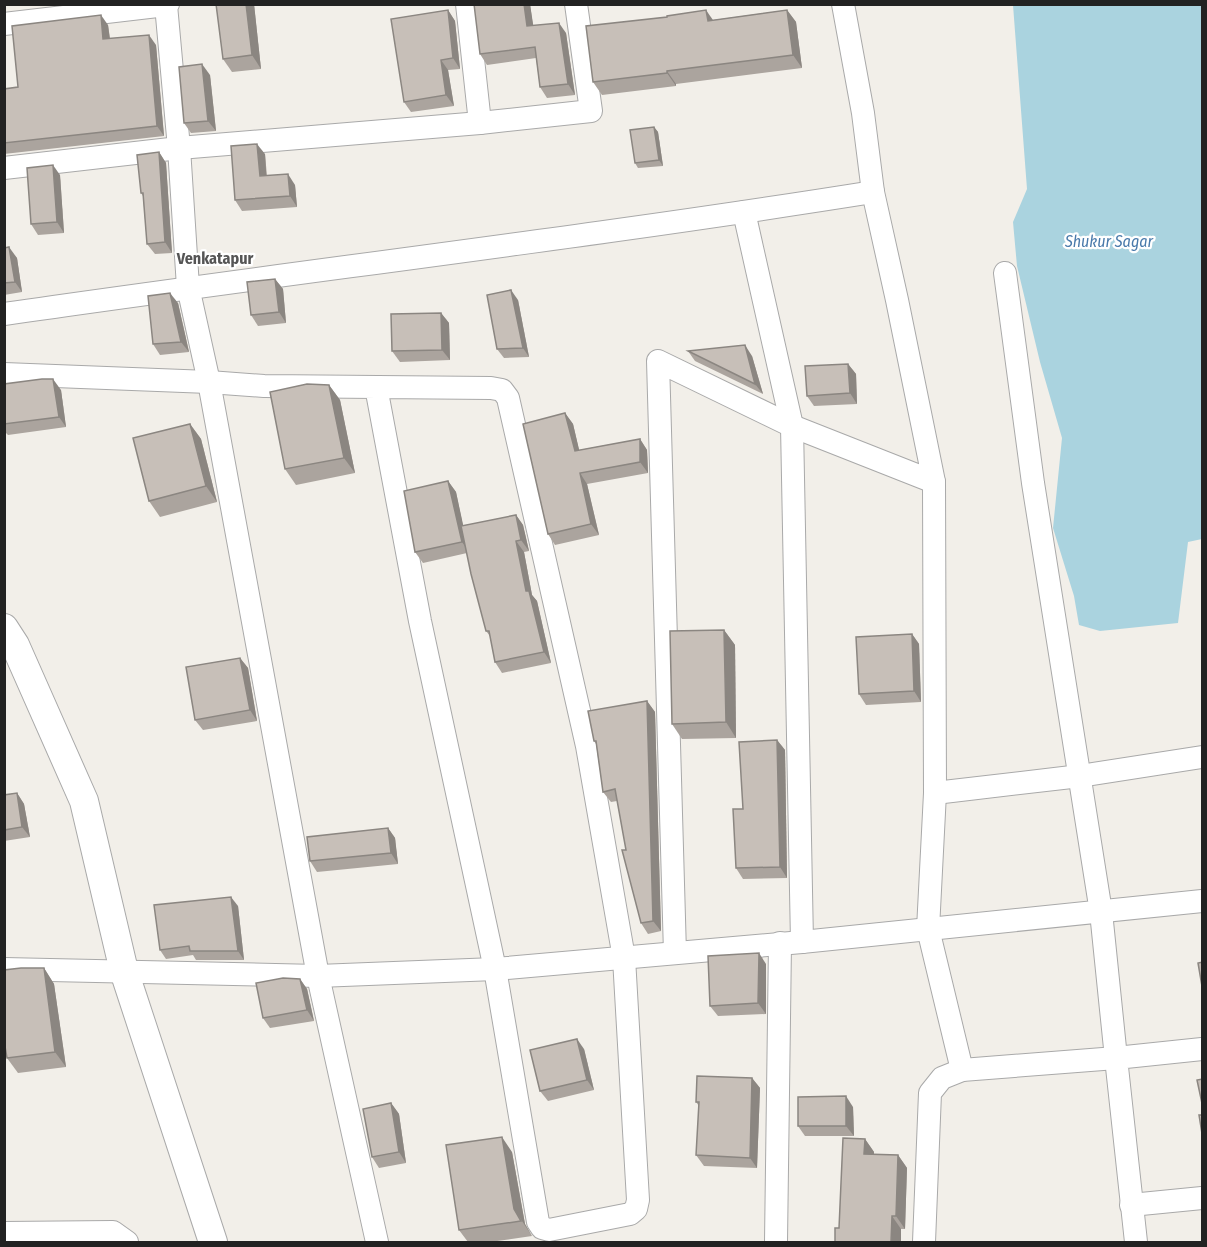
<svg xmlns="http://www.w3.org/2000/svg" width="1207" height="1247" viewBox="0 0 1207 1247" font-family="'Fira Sans Condensed',sans-serif">
<rect width="100%" height="100%" fill="#f2efe9"/>
<!-- water -->
<path fill="#aad3df" d="M1013,5h189v534l-14,3 -10,81 -78,8 -21,-6 -5,-29 -21,-68 9,-90 -22,-76 -23,-96 -4,-44 14,-33z"/>
<g fill="none" stroke-linecap="round" stroke-linejoin="round">
<!-- minor casing -->
<g stroke="#a9a9a9" stroke-width="24">
<g id="minor">
<path d="M168,4l-2,1 13,143 9,139 21,95 109,594 59,266"/>
<path d="M467,4l13,119"/>
<path d="M4,24l162,-19"/>
<path d="M4,168l175,-20 301,-25 111,-12 -15,-107"/>
<path d="M744,212l48,214 10,516"/>
<path d="M4,314c290,-42 580,-76 869,-122"/>
<path d="M4,374l205,8 55,4 227,2 11,2 6,8 79,348 37,212 14,242 -2,9 -6,5 -81,16 -7,-2 -4,-6 -43,-253 -75,-348 -44,-234"/>
<path d="M934,482l1,311 -7,136 34,141"/>
<path d="M935,793l145,-17 122,-19"/>
<path d="M675,953l-17,-592 134,65 142,56 -37,-182 -24,-108 -10,-79 -20,-109"/>
<path d="M4,969l314,7 177,-7 307,-27 400,-41"/>
<path d="M1131,1205l71,-7"/>
<path d="M4,1233l109,-1 14,10"/>
<path d="M776,1242l4,-299"/>
<path d="M924,1242l6,-149 12,-15 20,-8 154,-12 -15,-146 -68,-429 -28,-210"/>
<path d="M1136,1242l-20,-184 86,-9"/>
</g>
</g>
<!-- tertiary casing -->
<g stroke="#a9a9a9" stroke-width="30">
<path id="tertiary" d="M4,628l11,17 69,156 40,170 89,271"/>
</g>
<!-- minor -->
<use href="#minor" stroke="#fff" stroke-width="22"/>
<!-- tertiary -->
<use href="#tertiary" stroke="#fff" stroke-width="28"/>
</g>
<!-- wall -->
<g fill="#aba49e">
<path d="M216,4h38l7,65 -29,3 -9,-13z"/>
<path d="M530,4l3,22 33,7 9,62 -28,3 -7,-11 -4,-29 -49,7 -7,-11z"/>
<path d="M448,10l7,11 5,48 -12,1 6,36 -43,6 -7,-10z"/>
<path d="M787,10l9,12 6,46 -126,16v2l-74,9 -9,-13 120,-62z"/>
<path d="M108,25l2,13 46,7 8,91 -160,18v-65l14,-2z"/>
<path d="M210,75l6,56 -25,2 -7,-10z"/>
<path d="M654,127l4,5 5,34 -25,2 -3,-5z"/>
<path d="M159,152l7,11 6,90 -17,1 -8,-10 -4,-48 -2,-3z"/>
<path d="M265,154l2,22 28,9 2,22 -55,4 -7,-11z"/>
<path d="M60,175l4,58 -26,2 -7,-11z"/>
<path d="M4,248l13,10 5,34 -18,3z"/>
<path d="M275,279l8,10 3,34 -28,3 -7,-11z"/>
<path d="M518,300l11,57 -25,1 -7,-9z"/>
<path d="M178,303l11,49 -29,3 -7,-11z"/>
<path d="M441,313l8,10 1,37 -50,2 -8,-11z"/>
<path d="M688,351l64,5 11,38 -68,-33z"/>
<path d="M848,364l8,10 1,30 -43,2 -7,-10z"/>
<path d="M4,384l57,6 5,37 -58,8 -4,-4z"/>
<path d="M329,385l11,15 15,73 -59,12 -11,-16z"/>
<path d="M565,413l8,11 6,26 61,-11 7,11 1,23 -61,11 12,51 -44,10 -7,-11z"/>
<path d="M190,424l11,15 16,63 -57,15 -11,-16z"/>
<path d="M448,481l8,11 7,34 53,-11 7,10 6,26 -5,1 8,43 5,6 14,62 -49,10 -7,-11 -5,-26 -4,-5 -19,-78 -44,10 -8,-11z"/>
<path d="M724,630l11,15 1,93 -54,1 -10,-15z"/>
<path d="M912,634l7,10 2,58 -55,3 -7,-11z"/>
<path d="M240,658l8,10 9,53 -54,9 -8,-10z"/>
<path d="M647,701l8,11 6,219 -13,3 -7,-11 -24,-122 -6,1 -8,-10 -7,-48 -2,-3z"/>
<path d="M777,740l8,10 2,128 -44,1 -7,-11z"/>
<path d="M17,793l7,11 6,33 -26,4v-46z"/>
<path d="M388,828l7,10 3,26 -81,8 -7,-11z"/>
<path d="M238,906l6,54h-48l-3,-5 -27,4 -6,-9z"/>
<path d="M766,964v50l-48,2 -8,-10z"/>
<path d="M44,968l10,16 12,83 -48,6 -11,-15z"/>
<path d="M300,979l7,10 7,32 -44,7 -7,-10z"/>
<path d="M584,1049l10,41 -46,11 -8,-10z"/>
<path d="M752,1078l8,10 -3,80 -53,-2 -8,-11 3,-49 -3,-4z"/>
<path d="M391,1103l8,11 7,49 -27,5 -7,-11z"/>
<path d="M853,1107l1,29h-49l-7,-10z"/>
<path d="M865,1139l9,13v2l24,1 9,13 -2,61 -66,-1z"/>
<path d="M512,1152l13,72 7,12 -42,6h-22l-9,-12z"/>
</g>
<!-- shaded-wall -->
<g fill="#8b8681">
<path d="M246,4h8l7,65 -9,-14z"/>
<path d="M524,4h6l5,33 -8,-11z"/>
<path d="M448,10l7,11 5,48 -7,-11z"/>
<path d="M706,10l9,13 -7,-2z"/>
<path d="M787,10l9,12 6,46 -9,-13z"/>
<path d="M101,15l7,10 3,24 -8,-10z"/>
<path d="M559,23l7,10 9,62 -7,-11z"/>
<path d="M149,35l7,10 8,91 -7,-10z"/>
<path d="M441,60l7,10 6,36 -8,-11z"/>
<path d="M202,64l8,11 6,56 -8,-10z"/>
<path d="M667,71l9,13v2l-9,-13z"/>
<path d="M654,127l4,5 5,34 -4,-6z"/>
<path d="M257,144l8,10 2,33 -7,-11z"/>
<path d="M159,152l7,11 6,90 -7,-11z"/>
<path d="M53,165l7,10 4,58 -7,-11z"/>
<path d="M288,174l7,11 2,22 -7,-11z"/>
<path d="M9,247l8,11 5,34 -7,-10z"/>
<path d="M275,279l8,10 3,34 -7,-11z"/>
<path d="M511,290l7,10 11,57 -6,-9z"/>
<path d="M170,293l8,10 11,49 -8,-10z"/>
<path d="M441,313l8,10 1,37 -8,-10z"/>
<path d="M745,345l7,11 11,38 -8,-10z"/>
<path d="M848,364l8,10 1,30 -7,-11z"/>
<path d="M53,379l8,11 5,37 -7,-10z"/>
<path d="M329,385l11,15 15,73 -11,-15z"/>
<path d="M565,413l8,11 9,38 -7,-11z"/>
<path d="M190,424l11,15 16,63 -11,-16z"/>
<path d="M640,439l7,11 1,23 -8,-11z"/>
<path d="M580,473l7,11 12,51 -8,-11z"/>
<path d="M448,481l8,11 13,60 -7,-10z"/>
<path d="M516,515l7,10 6,26 -8,-11z"/>
<path d="M516,541l8,11 8,43 5,6 14,62 -7,-11 -18,-61z"/>
<path d="M724,630l11,15 1,93 -10,-16z"/>
<path d="M912,634l7,10 2,58 -7,-11z"/>
<path d="M240,658l8,10 9,53 -7,-11z"/>
<path d="M647,701l8,11 6,219 -8,-10z"/>
<path d="M777,740l8,10 2,128 -7,-11z"/>
<path d="M17,793l7,11 6,33 -8,-10z"/>
<path d="M388,828l7,10 3,26 -7,-11z"/>
<path d="M231,897l7,9 6,54 -6,-9z"/>
<path d="M759,953l7,11v50l-8,-11z"/>
<path d="M44,968l10,16 12,83 -11,-15z"/>
<path d="M300,979l7,10 7,32 -7,-11z"/>
<path d="M577,1039l7,10 10,41 -7,-10z"/>
<path d="M752,1078l8,10 -3,80 -7,-10z"/>
<path d="M846,1096l7,11 1,29 -8,-10z"/>
<path d="M391,1103l8,11 7,49 -7,-11z"/>
<path d="M502,1137l10,15 13,72 7,12 -18,-27z"/>
<path d="M865,1139l9,13 -1,15 -9,-13z"/>
<path d="M898,1155l9,13 -2,61 -9,-13z"/>
<path d="M892,1216l9,13v13h-10z"/>
</g>
<!-- building -->
<g fill="#c7bfb8" stroke="#8b8681" stroke-width="1.5">
<path d="M216,4h30l6,51 -29,4z"/>
<path d="M474,4h50l3,22 32,-3 9,61 -28,3 -5,-40 -55,7z"/>
<path d="M448,10l5,48 -12,2 5,35 -42,7 -13,-83z"/>
<path d="M706,10l2,11 79,-11 6,45 -126,16v2l-74,9 -7,-56 81,-9v-1z"/>
<path d="M101,15l2,24 46,-4 8,91 -153,17v-54l14,-2 -6,-61z"/>
<path d="M202,64l6,57 -24,2 -5,-56z"/>
<path d="M654,127l5,33 -24,3 -5,-33z"/>
<path d="M257,144l3,32 28,-2 2,22 -55,4 -4,-54z"/>
<path d="M159,152l6,90 -18,2 -4,-51h-2l-4,-38z"/>
<path d="M53,165l4,57 -26,2 -4,-56z"/>
<path d="M9,247l6,35 -11,1v-35z"/>
<path d="M275,279l4,33 -28,3 -4,-33z"/>
<path d="M511,290l12,58 -26,1 -10,-54z"/>
<path d="M170,293l11,49 -28,2 -5,-48z"/>
<path d="M441,313l1,37 -50,1 -1,-37z"/>
<path d="M745,345l10,39 -67,-33z"/>
<path d="M848,364l2,29 -43,3 -2,-30z"/>
<path d="M42,379h11l6,38 -55,7v-40z"/>
<path d="M307,384l22,1 15,73 -59,11 -15,-77z"/>
<path d="M565,413l10,38 65,-12v23l-60,11 11,51 -43,10 -25,-110z"/>
<path d="M190,424l16,62 -57,15 -16,-63z"/>
<path d="M448,481l14,61 -47,10 -11,-61z"/>
<path d="M516,515l5,25 -5,1 10,50h3l15,61 -49,10 -6,-31h-3l-15,-57 -10,-48z"/>
<path d="M724,630l2,92 -54,2 -2,-93z"/>
<path d="M912,634l2,57 -55,3 -3,-57z"/>
<path d="M240,658l10,52 -55,10 -9,-53z"/>
<path d="M647,701l6,220 -12,2 -19,-73h4l-11,-61 -12,3 -7,-51h-2l-6,-30z"/>
<path d="M777,740l3,127 -44,1 -3,-59h10l-4,-67z"/>
<path d="M17,793l5,34 -18,3v-35z"/>
<path d="M388,828l3,25 -81,8 -3,-24z"/>
<path d="M231,897l7,54h-48l-1,-5 -29,4 -6,-45z"/>
<path d="M759,953l-1,50 -48,3 -2,-50z"/>
<path d="M1203,962v30l-5,-29z"/>
<path d="M21,968h23l11,84 -48,6 -3,-17v-71z"/>
<path d="M283,978l17,1 7,31 -44,8 -7,-35z"/>
<path d="M577,1039l10,41 -47,11 -10,-41z"/>
<path d="M697,1076l55,2 -2,80 -54,-3 3,-53h-3z"/>
<path d="M1203,1079v29l-6,-28z"/>
<path d="M846,1096v30h-48v-29z"/>
<path d="M391,1103l8,49 -27,5 -9,-48z"/>
<path d="M1199,1115h4v25z"/>
<path d="M502,1137l12,72 7,12 -62,9 -13,-85z"/>
<path d="M843,1138l22,1 -1,15 34,1 -2,61h-4l-1,26h-56v-14h4z"/>
</g>
<g text-anchor="middle" stroke-width="4.5" stroke-linejoin="round" paint-order="stroke">
<!-- water labels -->
<g font-size="16" font-style="italic" fill="#4a7aab" stroke="#fff">
<text x="1109" y="247">Shukur Sagar</text>
</g>
<!-- neighbourhood labels -->
<g font-size="16" font-weight="bold" fill="#555" stroke="#fff">
<text x="215" y="264">Venkatapur</text>
</g>
</g>
<!-- border -->
<rect width="1207" height="1247" fill="none" stroke="#222222" stroke-width="12"/>
</svg>
